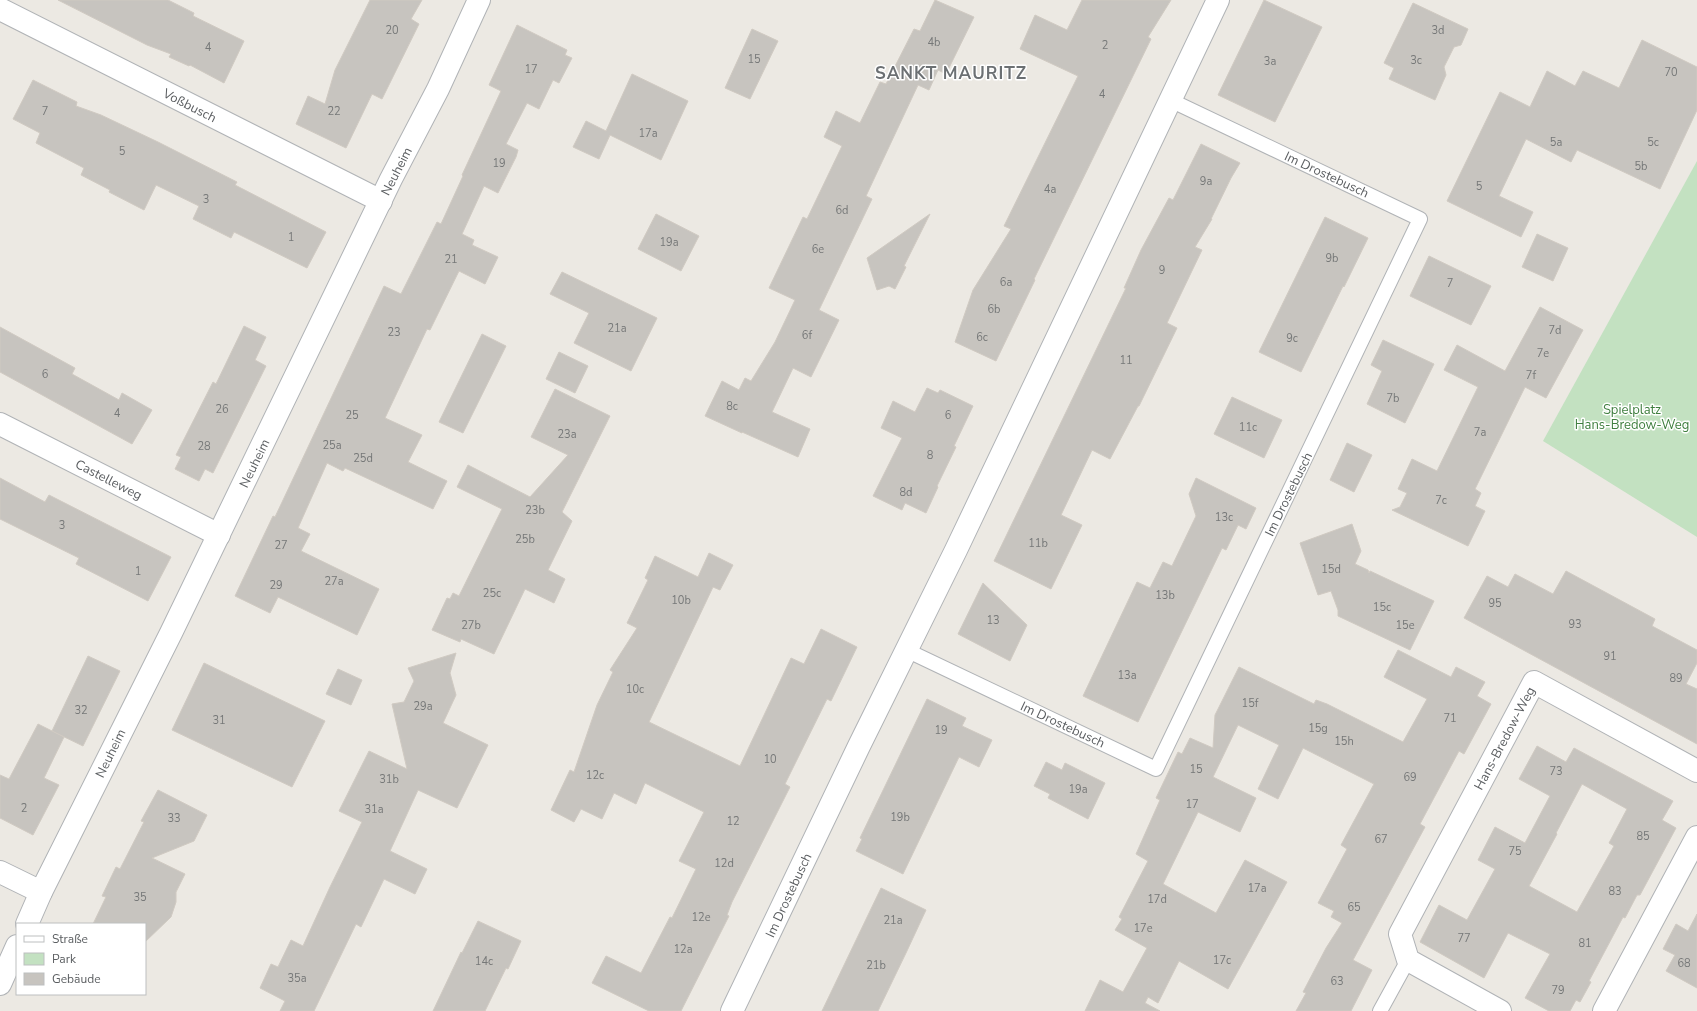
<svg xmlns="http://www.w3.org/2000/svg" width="1697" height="1011" viewBox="0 0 1697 1011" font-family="'Nunito Sans',sans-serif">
<rect width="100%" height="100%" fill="#ece9e3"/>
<!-- green -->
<path fill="#c3e1c1" d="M1697,161v376l-154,-96z"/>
<!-- building -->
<g fill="#c7c4bf" stroke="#d0cac2" fill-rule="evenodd">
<path d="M58,0h110l26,13 -1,3 51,25 -20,42 -34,-18 -1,1 -20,-9 2,-3 -24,-9z"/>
<path d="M370,0h52l-11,19 8,5 -37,75 -10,-5 -26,54 -50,-24 12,-28 17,8 10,-34z"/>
<path d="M935,0l39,17 -28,57 -8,-4 -9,20 -11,-5 -52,111 6,3 -53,111 20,10 -28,57 -18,-9 -21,44 38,17 -12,28 -56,-25v1l-37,-17 17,-35 17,9 6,-12 6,3 24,-39 20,-42 -26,-12 34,-71 4,2 35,-73 -18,-9 12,-26 24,12 20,-41 6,2 28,-55 6,2z"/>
<path d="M1082,0h89l-23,37 3,2 -117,240 1,1 -39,81 -41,-19 18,-52 38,-61 -7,-3 74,-150 -58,-27 15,-34 32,15z"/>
<path d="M1264,0l58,27 -47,95 -57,-27z"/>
<path d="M1413,3l55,26 -7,16 -7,2 -10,20 2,8 -11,25 -46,-21 5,-11 -10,-5z"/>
<path d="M517,25l50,25 -2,5 7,3 -13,25 -6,-3 -14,29 -12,-6 -21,41 12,6 -2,7 -18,36 -14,-7 -22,48 12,6 -2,5 26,12 -13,27 -26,-13 -29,59 -3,-1 -42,89 37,17 -14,27 39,19 -14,28 -88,-41 -2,3 -16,-8 -29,65 12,6 -9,17 78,38 -22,46 -79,-38 -8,16 -35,-17 38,-80 2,1 109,-231 17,8 36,-72 4,2 22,-48 -1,-1 39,-84 -12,-6z"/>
<path d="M752,29l26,12 -28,58 -25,-11z"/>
<path d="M1642,40l55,27v43l-37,79 -83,-39 -6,12 -45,-23 -27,57 34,16 -12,25 -74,-36 53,-109 30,15 17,-36 28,15 8,-15 36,17z"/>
<path d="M632,74l56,27 -27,59 -51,-25 -11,24 -26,-12 13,-26 20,10z"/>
<path d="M33,80l44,22 -1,4 25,9 57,27 79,40 -2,3 91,47 -19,36 -73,-36 -3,6 -38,-19 6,-13 -43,-21 -12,25 -35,-18 1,-2 -29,-15 3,-7 -48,-25 4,-10 -27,-14z"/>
<path d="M1201,144l39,19 -9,15 -20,41h1l-17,28 7,3 -35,73 10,5 -38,78h-1l-28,53 -18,-9 -31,65 21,10 -31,64 -57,-28 132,-273h-2l17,-38 28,-52 4,2z"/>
<path d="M656,214l43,22 -18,35 -43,-22z"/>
<path d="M930,214l-26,52 2,1 -11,22 -6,-3 -12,4 -10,-32z"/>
<path d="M1325,217l43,21 -24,49 -1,-1 -42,86 -42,-20z"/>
<path d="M1537,234l31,14 -15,33 -31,-14z"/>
<path d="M1429,256l62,30 -20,39 -61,-29z"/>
<path d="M562,272l95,46 -26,53 -57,-28 15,-30 -39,-19z"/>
<path d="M1540,307l43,23 -37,68 -21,-11 -50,102 6,4 -6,13 10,5 -17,35 -76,-36 8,-3 7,-14 -9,-4 14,-30 25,12 41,-84 -34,-17 13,-25 48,26z"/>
<path d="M244,326l22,11 -11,23 11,6 -53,107 -8,-4 -6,12 -24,-12 6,-12 -5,-2 37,-73 3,2z"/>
<path d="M0,327l75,41 -3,6 47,26 3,-7 30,17 -20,34 -132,-72z"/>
<path d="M482,334l24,12 -43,87 -24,-11z"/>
<path d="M1383,340l51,24 -29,59 -38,-19 15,-33 -11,-6z"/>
<path d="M559,352l29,14 -13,27 -29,-14z"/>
<path d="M927,388l11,5 2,-3 33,16 -19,40 2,1 -19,39 1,1 -12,26 -21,-10 -3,7 -29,-14 29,-58 -21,-10 12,-27 22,11z"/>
<path d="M555,389l55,27 -48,96 10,9 -24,49 17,9 -11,24 -29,-14 -31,65 -33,-15 -1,3 -28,-12 15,-32 3,1 3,-6 6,3 43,-87 -45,-22 11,-22 62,32 38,-42 -37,-18z"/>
<path d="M1232,397l50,23 -18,38 -50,-24z"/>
<path d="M1347,443l25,12 -18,37 -24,-12z"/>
<path d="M0,478l45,24 4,-7 122,62 -23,44 -72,-37 3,-6 -79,-39z"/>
<path d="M1196,478l60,30 -10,21 -8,-4 -12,25 -4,-2 -84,174 -55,-26 54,-114 13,6 13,-26 9,4 24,-50 -7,-22z"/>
<path d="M1352,524l9,27 -6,13 13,6 1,3 1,-2 64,30 -24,49 -72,-34v-6l-7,-19 -13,4 -18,-52z"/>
<path d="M709,553l24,12 -13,25 -7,-3 -64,135 91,44 51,-108 13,6 17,-35 36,18 -26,54 -4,-2 -42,85 5,3 -58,115 -5,13 2,1 -48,95h-32l-57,-28 14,-27 35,17 29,-56 2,1 24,-49 -17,-8 25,-49 -59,-29 -9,21 -22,-11 -12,26 -21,-10 -7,13 -23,-12 19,-40 4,2 23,-67 16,-33 -3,-2 27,-42 -10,-5 21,-43 -3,-2 10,-22 43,21z"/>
<path d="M1566,571l89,48 -3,7 45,24v13l-11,21 11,5v55l-233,-126 23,-42 21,11 7,-13 38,20z"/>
<path d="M983,583l44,42 -17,36 -52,-27z"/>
<path d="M1398,650l53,27 5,-10 29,15 -8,14 14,8 -27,50 -5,-3 -39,73 5,3 -72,133 19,10 -21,41h-55l10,-18 -3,-1 23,-44 16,-25 -11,-6 3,-6 -16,-8 29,-54 -6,-4 33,-61 -71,-36 -25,51 -20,-10 21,-44 -41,-20 -25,52 43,21 -16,34 -42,-20 -35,72 53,29 29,-53 42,22 -59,107 -49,-28 -21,42 -10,-6 -3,6 15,8h-75l15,-31 23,12 24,-44 -32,-18 7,-11 -3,-2 29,-56 -12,-7 24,-54 -4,-2 22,-46 4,2 8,-16 23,10 2,-33 24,-48 75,37 2,-4 11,4 76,38 24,-43 -43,-22z"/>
<path d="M456,653l-6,20 6,22 -13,28 45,22 -31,63 -39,-18 -28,61 37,18 -12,25 -31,-15 -23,48 -5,-3 -42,87h-34l5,-10 -25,-13 11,-24 7,3 13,-27 12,6 27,-59 32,-65 -23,-11 30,-60 38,18 -15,-65 12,-2 10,-21 -6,-13z"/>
<path d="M88,656l32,15 -37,75 -31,-15z"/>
<path d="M204,663l121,58 -33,66 -120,-57z"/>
<path d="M338,669l24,11 -11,25 -25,-11z"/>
<path d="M927,699l39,19 -4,8 30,14 -13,27 -20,-10 -56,117 -47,-23 6,-12 -2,-1z"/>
<path d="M38,724l26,13 -20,41 15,7 -26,50 -33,-17v-43l9,4z"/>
<path d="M1537,746l29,16 8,-14 99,53 -11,19 14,8 -36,67h-3l-12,23 -2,-1 -34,64 2,1 -11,20 -4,-2 -6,11h-21l-24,-13 25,-44 -42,-21 -24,45 -64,-36 19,-37 28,15 28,-51 -17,-9 17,-33 30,16 25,-47 -31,-17zM1582,784l45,25 -18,34 5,3 -37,66 -48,-26 28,-52 -1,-1z"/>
<path d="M1046,762l16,8 3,-7 40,20 -17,36 -40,-21 2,-4 -16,-8z"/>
<path d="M158,790l49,25 -13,26 -42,17 33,16 -9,18v10l-5,15 -26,25v-18h-52l13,-27 -4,-1 14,-29 4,2 24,-47 -3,-1z"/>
<path d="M881,888l45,22 -20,43 -28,58h-56z"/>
<path d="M1697,914v74l-31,-17 9,-16 -12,-6 13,-25 12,7z"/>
<path d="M478,921l43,20 -13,28 -2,-1 -21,43h-52l28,-59 1,1z"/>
</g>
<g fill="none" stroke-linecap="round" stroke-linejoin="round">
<!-- service casing -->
<g stroke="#b0b3b6" stroke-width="16">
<g id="service">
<path d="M906,650l250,119 264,-550 -250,-119"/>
<path d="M1380,1011l28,-51"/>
</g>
</g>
<!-- minor casing -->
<g stroke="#b0b3b6" stroke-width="24">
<g id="minor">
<path d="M0,9l381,192"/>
<path d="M0,424l219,111"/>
<path d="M0,872l41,20"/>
<path d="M27,924l14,-32 130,-259 220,-454 47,-90 41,-89"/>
<path d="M0,984l17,-38"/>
<path d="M732,1011l127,-265 97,-196 262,-550"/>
<path d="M1500,1011l-92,-51 -8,-26 134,-252 163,89"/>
<path d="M1604,1011l93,-174"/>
</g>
</g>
<!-- service -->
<use href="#service" stroke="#fff" stroke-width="14"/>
<!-- minor -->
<use href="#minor" stroke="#fff" stroke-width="22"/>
</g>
<g text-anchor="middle" stroke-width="3" stroke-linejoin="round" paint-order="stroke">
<!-- number labels -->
<g font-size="11" fill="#767878">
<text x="392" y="34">20</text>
<text x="1438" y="34">3d</text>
<text x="934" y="46">4b</text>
<text x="1105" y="49">2</text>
<text x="208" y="51">4</text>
<text x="754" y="63">15</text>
<text x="1416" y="64">3c</text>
<text x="1270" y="65">3a</text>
<text x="531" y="73">17</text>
<text x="1671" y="76">70</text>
<text x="1102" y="98">4</text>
<text x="45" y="115">7</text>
<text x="334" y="115">22</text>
<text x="648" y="137">17a</text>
<text x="1556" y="146">5a</text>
<text x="1653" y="146">5c</text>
<text x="122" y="155">5</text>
<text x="499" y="167">19</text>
<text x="1641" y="170">5b</text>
<text x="1206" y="185">9a</text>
<text x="1479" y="190">5</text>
<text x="1050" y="193">4a</text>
<text x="206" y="203">3</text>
<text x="842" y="214">6d</text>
<text x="291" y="241">1</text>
<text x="669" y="246">19a</text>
<text x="818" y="253">6e</text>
<text x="1332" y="262">9b</text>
<text x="451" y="263">21</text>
<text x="1162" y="274">9</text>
<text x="1006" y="286">6a</text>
<text x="1450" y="287">7</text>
<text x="994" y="313">6b</text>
<text x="617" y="332">21a</text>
<text x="1555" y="334">7d</text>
<text x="394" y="336">23</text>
<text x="807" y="339">6f</text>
<text x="982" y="341">6c</text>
<text x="1292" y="342">9c</text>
<text x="1543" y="357">7e</text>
<text x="1126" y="364">11</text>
<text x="45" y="378">6</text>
<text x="1531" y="379">7f</text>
<text x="1393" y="402">7b</text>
<text x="732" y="410">8c</text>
<text x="222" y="413">26</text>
<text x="117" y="417">4</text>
<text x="352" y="419">25</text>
<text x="948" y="419">6</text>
<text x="1248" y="431">11c</text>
<text x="1480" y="436">7a</text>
<text x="567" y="438">23a</text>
<text x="332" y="449">25a</text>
<text x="204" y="450">28</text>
<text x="930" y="459">8</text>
<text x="363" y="462">25d</text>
<text x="906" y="496">8d</text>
<text x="1441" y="504">7c</text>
<text x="535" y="514">23b</text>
<text x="1224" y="521">13c</text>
<text x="62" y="529">3</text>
<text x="525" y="543">25b</text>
<text x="1038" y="547">11b</text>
<text x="281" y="549">27</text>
<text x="1331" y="573">15d</text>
<text x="138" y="575">1</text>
<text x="334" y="585">27a</text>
<text x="276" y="589">29</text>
<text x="492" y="597">25c</text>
<text x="1165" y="599">13b</text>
<text x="681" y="604">10b</text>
<text x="1495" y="607">95</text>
<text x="1382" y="611">15c</text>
<text x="993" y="624">13</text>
<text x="1575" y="628">93</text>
<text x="471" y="629">27b</text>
<text x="1405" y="629">15e</text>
<text x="1610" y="660">91</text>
<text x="1127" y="679">13a</text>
<text x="1676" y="682">89</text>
<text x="635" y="693">10c</text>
<text x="1250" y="707">15f</text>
<text x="423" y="710">29a</text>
<text x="81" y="714">32</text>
<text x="1450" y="722">71</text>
<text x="219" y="724">31</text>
<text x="1318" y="732">15g</text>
<text x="941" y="734">19</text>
<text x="1344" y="745">15h</text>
<text x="770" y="763">10</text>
<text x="1196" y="773">15</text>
<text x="1556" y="775">73</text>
<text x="595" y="779">12c</text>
<text x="1410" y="781">69</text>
<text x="389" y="783">31b</text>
<text x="1078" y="793">19a</text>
<text x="1192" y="808">17</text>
<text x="24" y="812">2</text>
<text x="374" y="813">31a</text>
<text x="900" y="821">19b</text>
<text x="174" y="822">33</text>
<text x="733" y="825">12</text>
<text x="1643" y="840">85</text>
<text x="1381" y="843">67</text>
<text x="1515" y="855">75</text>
<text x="724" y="867">12d</text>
<text x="1257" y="892">17a</text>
<text x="1615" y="895">83</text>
<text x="140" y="901">35</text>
<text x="1157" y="903">17d</text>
<text x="1354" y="911">65</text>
<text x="701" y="921">12e</text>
<text x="893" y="924">21a</text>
<text x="1143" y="932">17e</text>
<text x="1464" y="942">77</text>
<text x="1585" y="947">81</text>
<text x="683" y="953">12a</text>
<text x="1222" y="964">17c</text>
<text x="484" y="965">14c</text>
<text x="1684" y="967">68</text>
<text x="876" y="969">21b</text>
<text x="297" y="982">35a</text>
<text x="1337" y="985">63</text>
<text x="1558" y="994">79</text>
</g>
<!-- street labels -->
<g font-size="13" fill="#5b5e61" stroke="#fff">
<text transform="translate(190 105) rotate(27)" y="5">Voßbusch</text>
<text transform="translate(396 171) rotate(-63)" y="5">Neuheim</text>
<text transform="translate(1327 174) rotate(25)" y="5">Im Drostebusch</text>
<text transform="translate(254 463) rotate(-64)" y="5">Neuheim</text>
<text transform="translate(109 479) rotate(27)" y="5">Castelleweg</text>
<text transform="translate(1288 494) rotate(-64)" y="5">Im Drostebusch</text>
<text transform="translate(1063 724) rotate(25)" y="5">Im Drostebusch</text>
<text transform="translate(1504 738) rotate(-62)" y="5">Hans-Bredow-Weg</text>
<text transform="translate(110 753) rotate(-64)" y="5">Neuheim</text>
<text transform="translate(788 895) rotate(-65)" y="5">Im Drostebusch</text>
</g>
<!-- park labels -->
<g font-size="13" fill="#3e7e3e" stroke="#fff">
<text x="1632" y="414">Spielplatz<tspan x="1632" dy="15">Hans-Bredow-Weg</tspan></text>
</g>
<!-- district labels -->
<g font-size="17" font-weight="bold" letter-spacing="1" fill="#6c7073" stroke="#fff">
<text x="951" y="79">SANKT MAURITZ</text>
</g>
</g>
<!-- legend -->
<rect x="16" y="923" width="130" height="72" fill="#ffffff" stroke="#bdbfc0"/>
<rect x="24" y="936" width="20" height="6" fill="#ffffff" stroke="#bdbfc0"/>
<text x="52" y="943" font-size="12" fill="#5b5e61">Straße</text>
<rect x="24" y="953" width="20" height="12" fill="#c3e1c1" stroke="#bdbfc0"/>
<text x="52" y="963" font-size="12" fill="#5b5e61">Park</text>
<rect x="24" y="973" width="20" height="12" fill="#c7c4bf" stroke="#bdbfc0"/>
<text x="52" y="983" font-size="12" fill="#5b5e61">Gebäude</text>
</svg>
